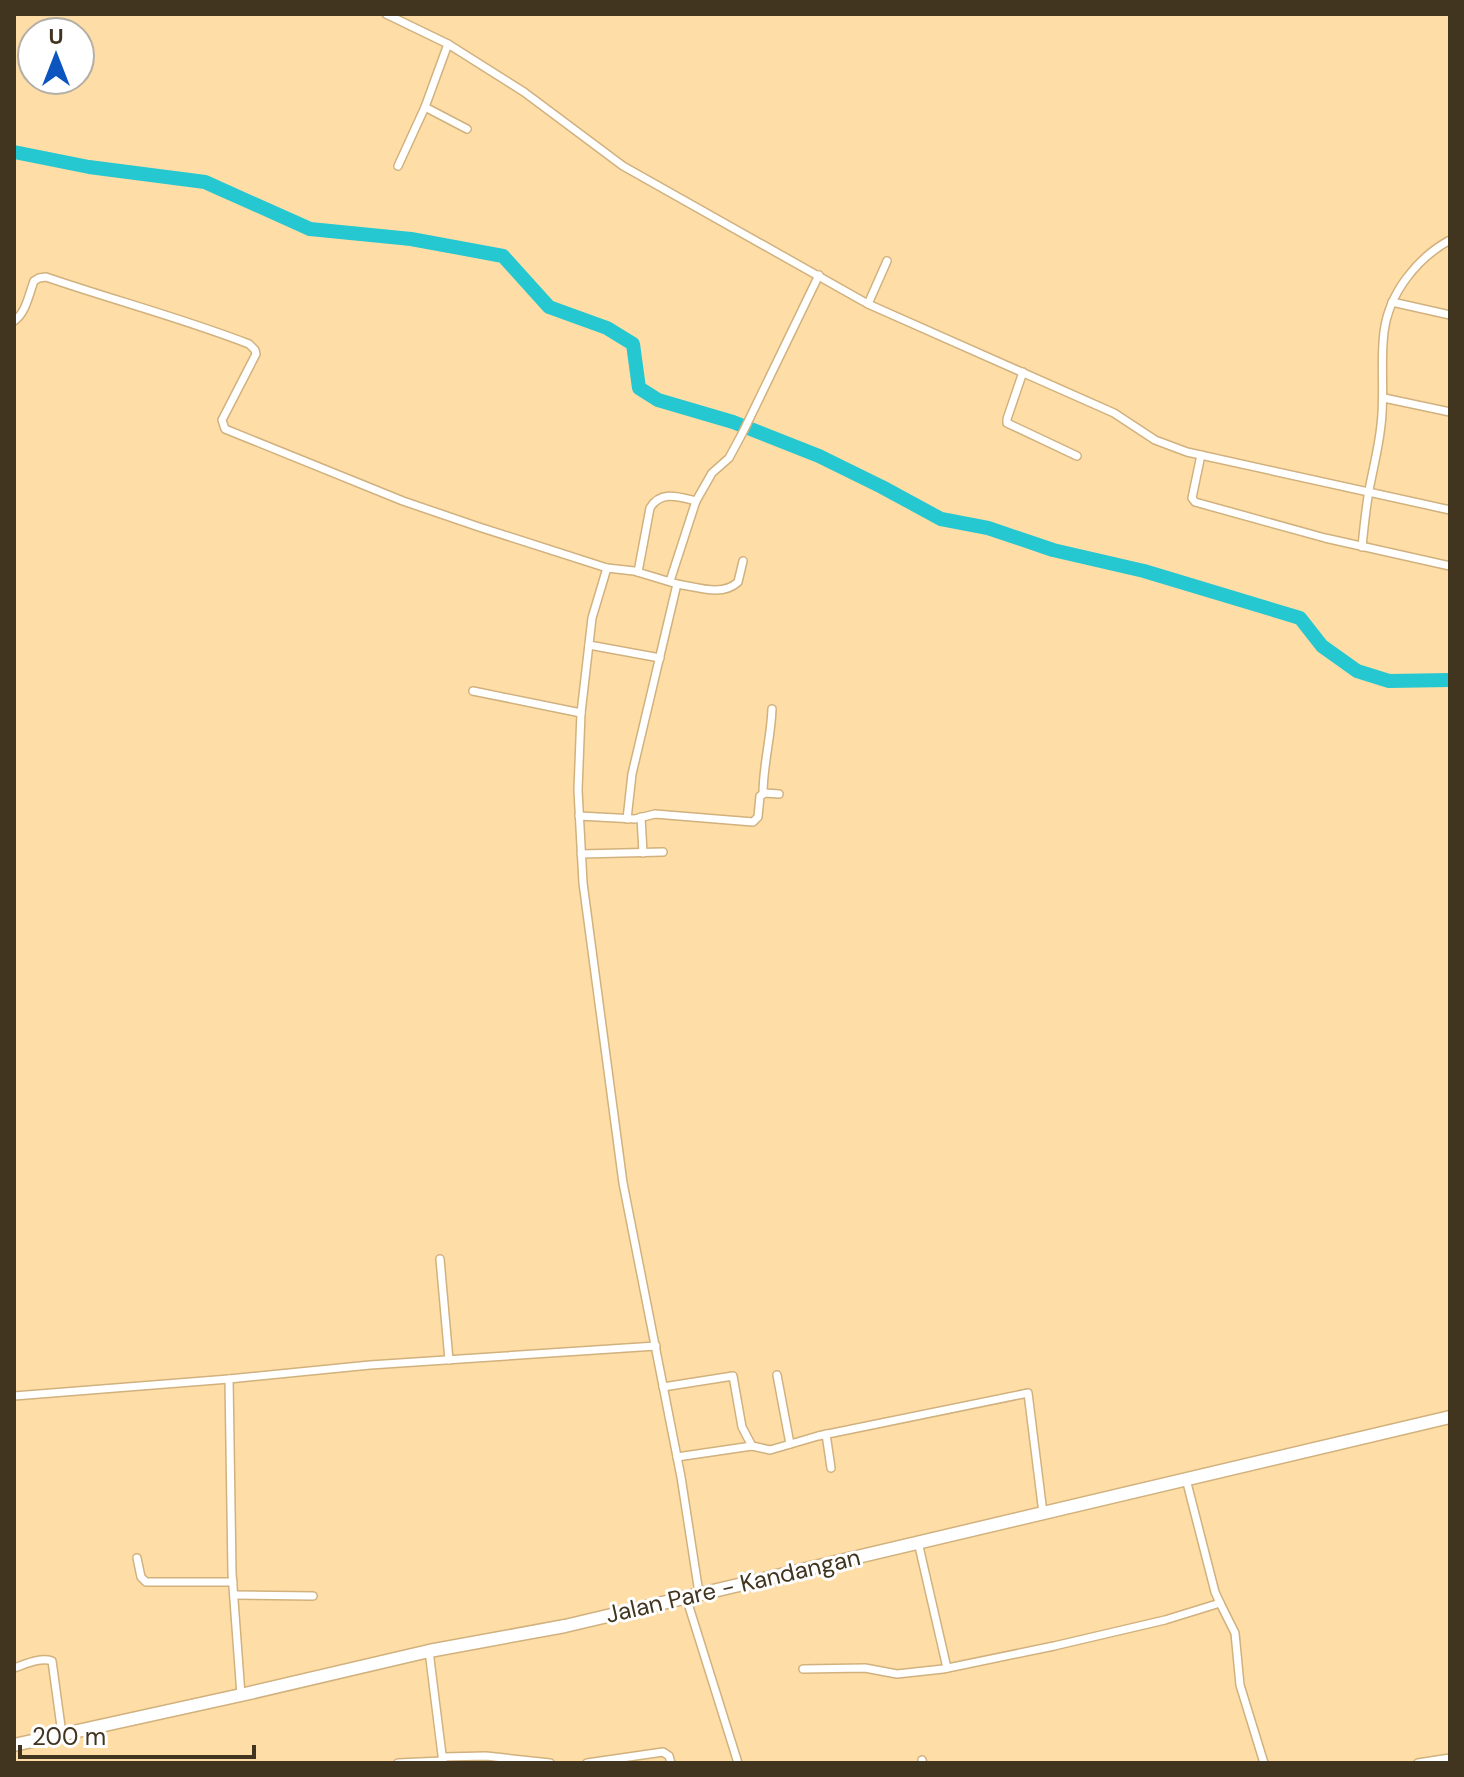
<svg xmlns="http://www.w3.org/2000/svg" width="1464" height="1777" viewBox="0 0 1464 1777" font-family="'DM Sans',sans-serif">
<rect width="100%" height="100%" fill="#fedda7"/>
<g fill="none" stroke-linecap="round" stroke-linejoin="round">
<!-- river -->
<path stroke="#25c8d0" stroke-width="14" d="M14,152l75,15 116,15 105,47 101,10 92,17 46,51 58,21 26,16 6,44 19,12 75,22 86,34 63,31 59,32 47,9 65,22 91,21 156,47 22,28 35,25 32,10 61,-1"/>
<!-- minor casing -->
<g stroke="#d1b17d" stroke-width="10">
<g id="minor">
<path d="M386,14l62,30 76,48 99,74 245,138 246,109 41,27 32,12 263,58"/>
<path d="M425,107l42,22"/>
<path d="M398,166l27,-59 23,-63"/>
<path d="M1392,302l58,13"/>
<path d="M868,304l19,-43"/>
<path d="M14,321c12,-8 15,-27 20,-40l5,-3 7,-1c67,23 136,41 203,67l6,6 1,4 -34,66 3,9 178,72 76,26 128,41 -15,50 -11,95 -3,77 5,93 40,300 58,294 18,116"/>
<path d="M1023,372l-16,47v4l70,33"/>
<path d="M1384,398l66,14"/>
<path d="M1201,455l-9,43 3,4 130,36 125,28"/>
<path d="M1362,547c2,-21 4,-41 8,-62 4,-20 9,-40 11,-60 4,-31 -1,-62 3,-93 5,-39 33,-74 66,-92"/>
<path d="M607,568l27,3 43,13 -45,190 -5,45"/>
<path d="M638,572l12,-64c11,-18 29,-11 46,-7"/>
<path d="M670,581l26,-80 16,-28 17,-15 14,-26 76,-157"/>
<path d="M677,584c20,3 45,13 61,-2l5,-21"/>
<path d="M589,645l71,13"/>
<path d="M473,691l108,22"/>
<path d="M763,794c0,-29 8,-56 9,-85"/>
<path d="M579,816l56,3 20,-5 98,8 5,-5 2,-21 5,-3 14,1"/>
<path d="M641,817l2,36"/>
<path d="M581,854l82,-2"/>
<path d="M440,1259l9,101"/>
<path d="M777,1375l13,69"/>
<path d="M229,1379l3,194 9,122"/>
<path d="M663,1387l70,-11 9,51 10,19 18,4 48,-14 210,-43 15,120"/>
<path d="M14,1396l215,-17 141,-14 286,-19"/>
<path d="M826,1434l5,34"/>
<path d="M677,1457l75,-11"/>
<path d="M918,1542l29,126"/>
<path d="M137,1558l4,19 5,5h87"/>
<path d="M234,1595l79,1"/>
<path d="M686,1597l52,166"/>
<path d="M1220,1603l15,30 5,52 24,78"/>
<path d="M429,1651l14,112"/>
<path d="M14,1668c12,-4 26,-11 38,-7l10,73"/>
<path d="M803,1669l62,-1 32,6 46,-5 111,-23 111,-26 55,-17 -5,-11 -29,-113"/>
<path d="M443,1757l43,-1 64,7"/>
<path d="M922,1760l1,3"/>
<path d="M398,1763l45,-2"/>
<path d="M587,1763l76,-11 6,4 2,7"/>
<path d="M1418,1763l32,-5"/>
</g>
</g>
<!-- primary casing -->
<g stroke="#d1b17d" stroke-width="15">
<path id="primary" d="M14,1745l227,-50 188,-44 136,-25 885,-209"/>
</g>
<!-- minor -->
<use href="#minor" stroke="#fff" stroke-width="7"/>
<!-- primary -->
<use href="#primary" stroke="#fff" stroke-width="12"/>
</g>
<g text-anchor="middle" stroke-width="6" stroke-linejoin="round" paint-order="stroke">
<!-- street labels -->
<g font-size="24" fill="#423520" stroke="#fff">
<text transform="translate(733 1586) rotate(-13)" y="8">Jalan Pare - Kandangan</text>
</g>
</g>
<!-- border -->
<rect width="1464" height="1777" fill="none" stroke="#423520" stroke-width="32"/>
<!-- north arrow -->
<g transform="translate(56 56)"><circle r="38" fill="#ffffff" stroke="#b3aea6" stroke-width="2"/>
<path d="M0-6L14 30L0 20L-14 30Z" fill="#0c54be"/>
<text y="-12" font-size="22" font-weight="bold" text-anchor="middle" fill="#423520">U</text>
</g>
<!-- scale -->
<path d="M20 1745v12h234v-12" fill="none" stroke="#423520" stroke-width="4"/>
<text x="32" y="1745" font-size="24" fill="#423520" stroke="#ffffff" stroke-width="6" paint-order="stroke">200 m</text>
</svg>
